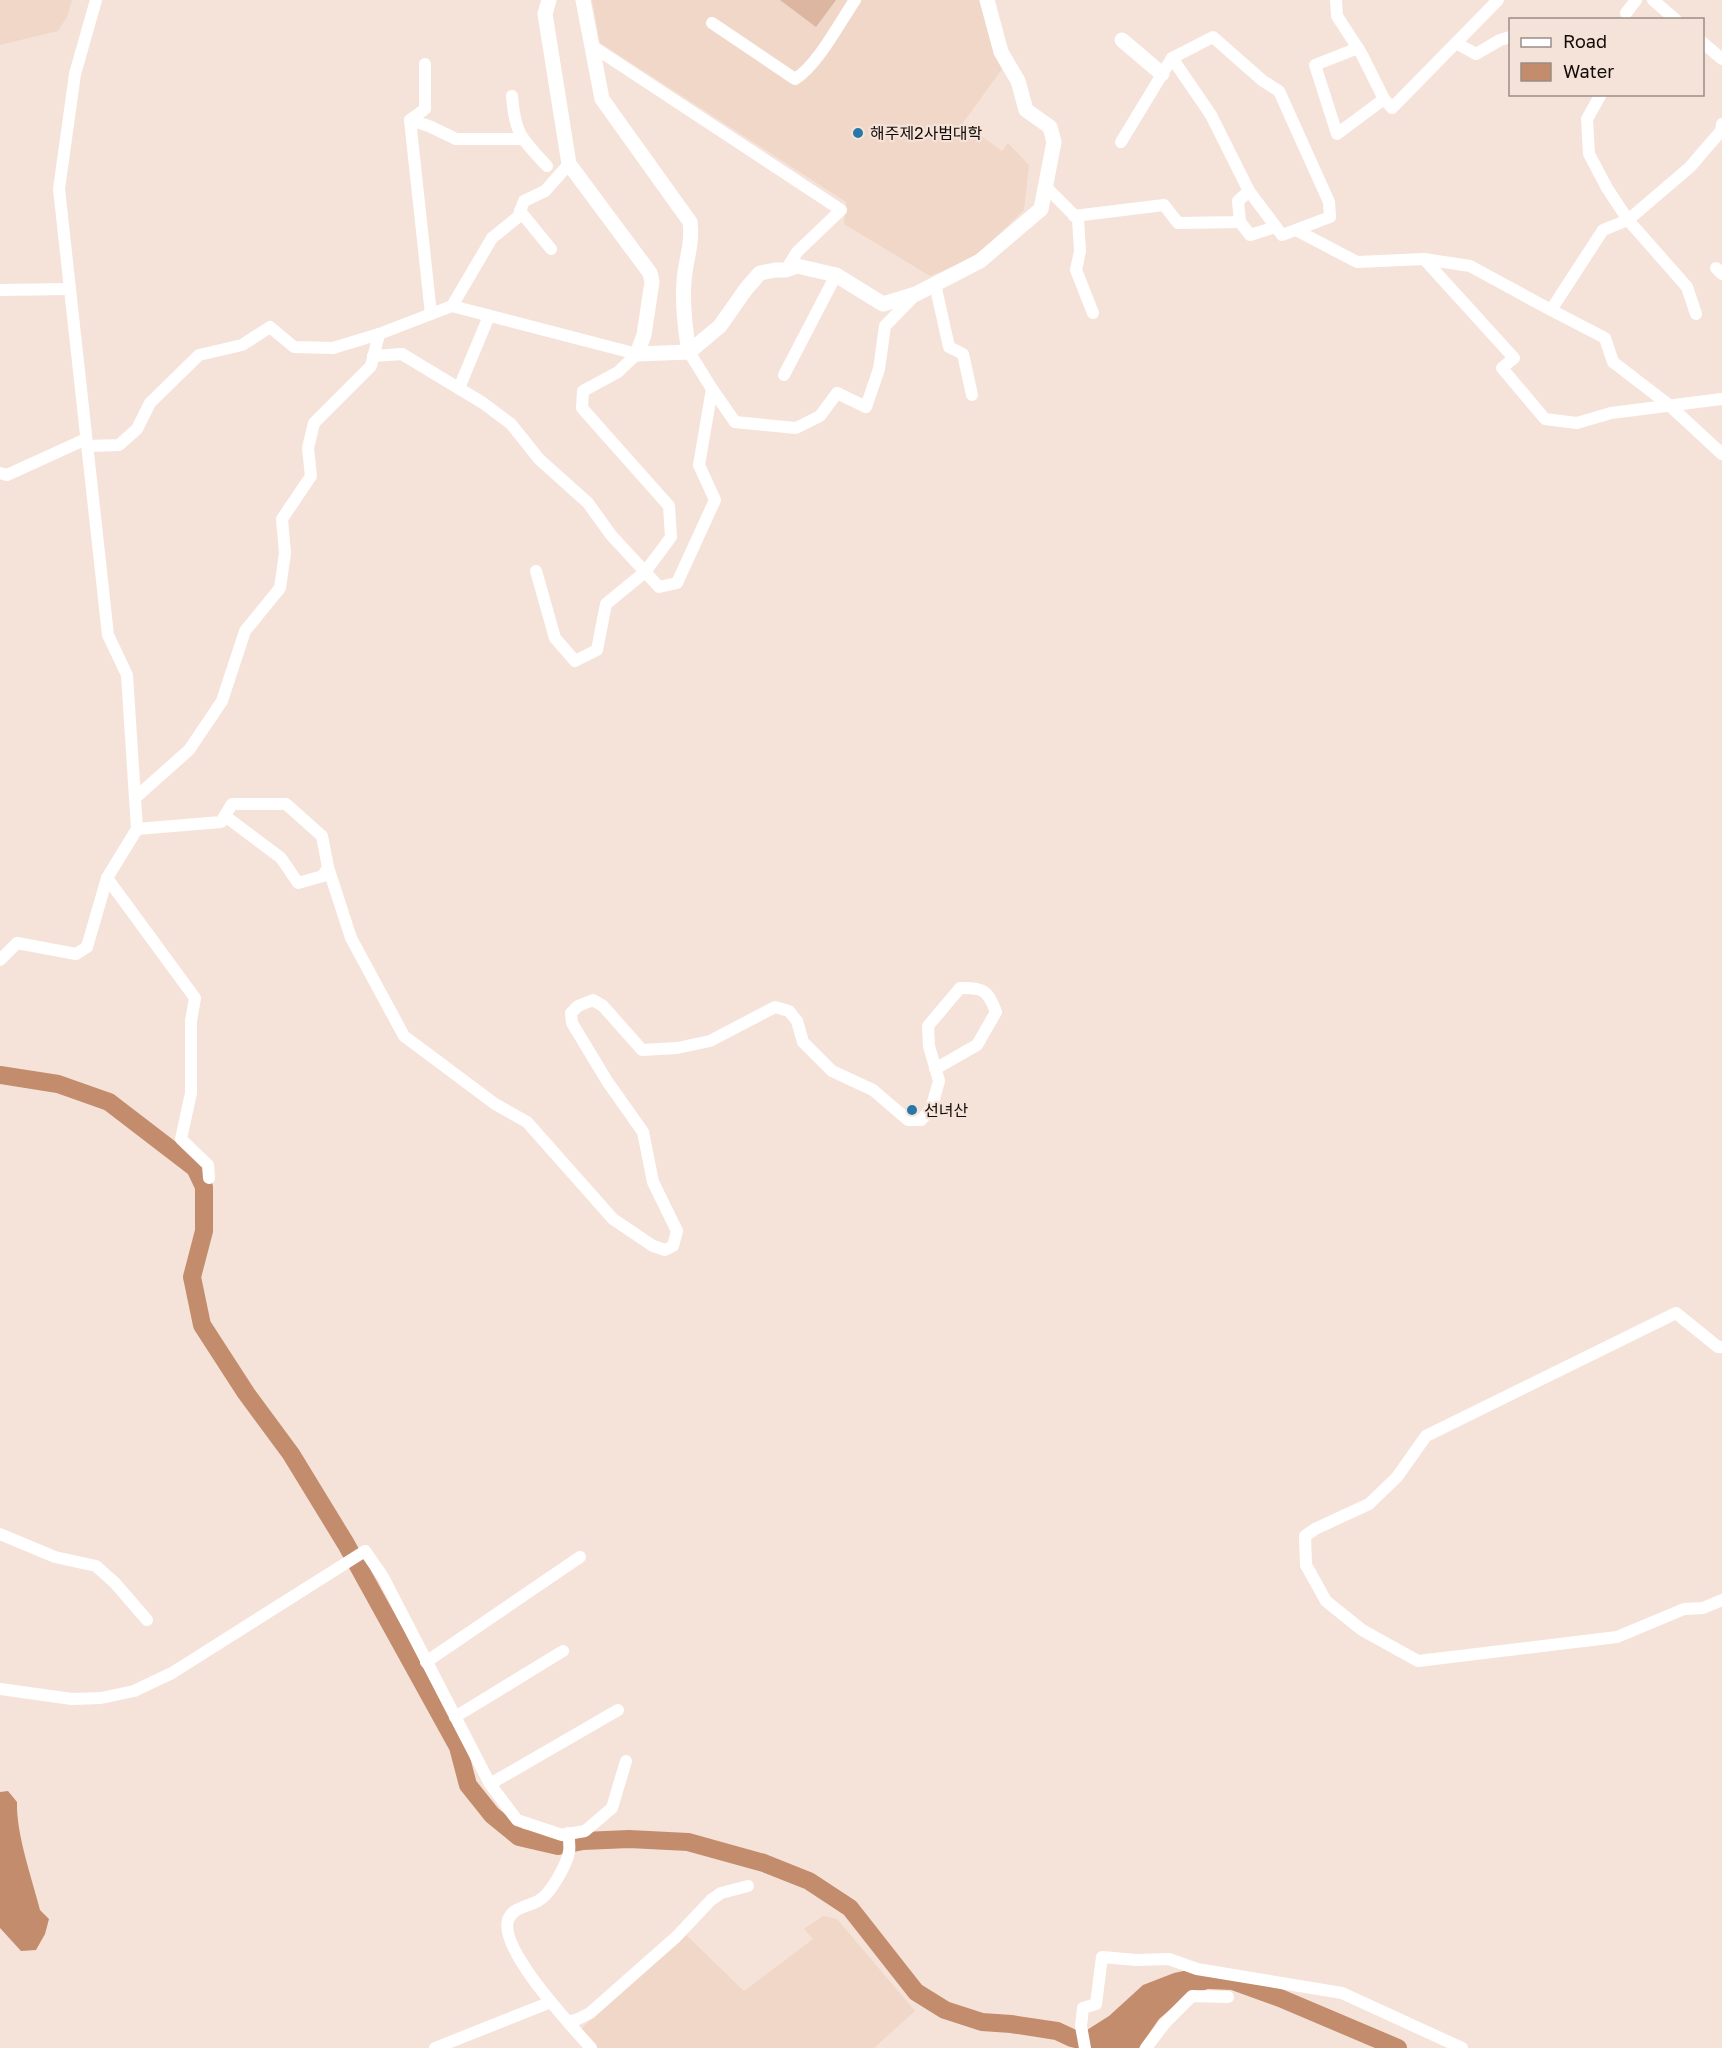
<svg xmlns="http://www.w3.org/2000/svg" width="1722" height="2048" viewBox="0 0 1722 2048" font-family="'Golos Text','Noto Sans KR',sans-serif">
<rect width="100%" height="100%" fill="#f5e3d9"/>
<!-- built -->
<g fill="#f0d7c8">
<path d="M0,0h72l-5,17 -9,14 -58,14z"/>
<path d="M592,0h390l20,69 -39,54 39,28 6,-8 21,22 -5,45 -50,48 -44,18 -86,-52 2,-22 -246,-159z"/>
<path d="M823,1916l14,3 78,92 -41,37h-276l-17,-19 103,-96 60,58 69,-52 -9,-10z"/>
</g>
<!-- green -->
<path fill="#dcb6a1" d="M780,0h56l-20,27z"/>
<!-- water -->
<g fill="#c38c6c">
<path d="M8,1791l9,11c-1,32 15,76 23,108l9,9 -4,15 -9,16 -15,1 -21,-23v-136z"/>
<path d="M1188,1970l45,11 -47,15 -27,23 -20,29h-63l3,-13 30,-19 34,-31 31,-12z"/>
</g>
<g fill="none" stroke-linecap="round" stroke-linejoin="round">
<!-- river -->
<g stroke="#c38c6c" stroke-width="18">
<path d="M0,1075l58,9 51,18 86,66 9,19v44l-12,46 10,48 44,68 45,61 55,90 112,203 10,38 24,30 27,22 39,9 25,-5 46,-2 59,3 76,21 45,18 41,27 66,84 29,18 37,12 29,2 46,7 15,7 16,4 11,-4"/>
<path d="M1209,1980l24,1 47,17 118,50"/>
</g>
<!-- minor -->
<g stroke="#fff" stroke-width="12">
<path d="M1336,0l1,16 24,37 23,46 8,9 106,-108"/>
<path d="M1653,0l23,20"/>
<path d="M1626,13l10,-13"/>
<path d="M712,23l83,56c22,-13 45,-57 60,-79"/>
<path d="M1702,42l20,17"/>
<path d="M1456,43l20,11 24,-14 10,-3"/>
<path d="M592,46l249,164 -44,42 -11,18"/>
<path d="M1358,48l-43,17 22,69 47,-35"/>
<path d="M1172,58l41,-21 50,44 16,10 50,111 1,15 -48,18 -33,-44"/>
<path d="M425,64v45l-15,11 21,194"/>
<path d="M1601,94l-14,25 2,35 18,34 21,32 59,67 9,27"/>
<path d="M512,96c3,38 9,42 35,70"/>
<path d="M410,120l19,6 27,13h67"/>
<path d="M1722,124l-1,7 -31,36 -62,53 -25,10 -52,80 54,28 8,24 56,43 53,49"/>
<path d="M1045,186l33,33 2,32 -4,19 17,43"/>
<path d="M520,211l31,38"/>
<path d="M1074,216l90,-11 14,18 62,-1 -2,-21 11,-10 -38,-76 -39,-57 -51,84"/>
<path d="M1240,222l10,13 26,-8"/>
<path d="M1296,230l61,32 67,-3 46,7 81,44"/>
<path d="M1424,259l90,99 -12,10 43,51 32,4 34,-10 111,-14"/>
<path d="M1716,268l6,6"/>
<path d="M935,284l14,63 14,7 9,41"/>
<path d="M0,290l70,-1"/>
<path d="M452,306l40,-68 26,-21 6,-16 21,-10 24,-27"/>
<path d="M373,356l29,-2 81,49 28,21 28,35 49,44 23,32 48,52 18,-4 38,-83 -16,-35 13,-76 -23,-37"/>
<path d="M784,375l52,-100"/>
<path d="M459,388l30,-72"/>
<path d="M712,389l23,33 61,6 24,-12 17,-23 29,14 13,-38 6,-43 31,-32"/>
<path d="M87,446l32,-1 18,-16 13,-26 49,-48 43,-10 28,-18 24,20 39,1 46,-14"/>
<path d="M0,473l7,2 79,-36"/>
<path d="M536,571l19,67 20,23 22,-11 9,-46 39,-32 26,-35 -2,-31 -87,-98 1,-17 35,-19 19,-18"/>
<path d="M135,798l54,-48 33,-49 23,-70 35,-43 5,-35 -3,-34 29,-43 -3,-28 6,-25 57,-57 8,-32 73,-28 185,48"/>
<path d="M137,829l84,-7 11,-18h54l36,32 6,31 -5,9 -25,7 -17,-25 -56,-42"/>
<path d="M328,867l23,71 53,98 91,68 32,18 86,97 40,27 12,4 8,-4 4,-15 -24,-49 -10,-50 -36,-51 -35,-58 -1,-10 7,-7 15,-6 10,6 39,44 35,-2 33,-7 65,-34 14,4 8,10 6,21 29,29 41,19 35,30h13l10,-11 8,-28 -10,-35 -1,-20 32,-38c24,-1 28,3 36,24l-19,33 -42,24"/>
<path d="M107,878l88,120 -4,23v72l-10,46 27,26 1,13"/>
<path d="M0,960l17,-17 59,11 11,-7 20,-69 30,-49 -10,-154 -19,-40 -49,-446 16,-115 21,-74"/>
<path d="M1722,1347h-4l-42,-34 -250,123 -29,41 -28,27 -54,25 -10,7 1,29 20,36 36,29 56,31 199,-24 67,-28 19,-1 19,-8"/>
<path d="M0,1534l55,23 41,9 19,17 32,37"/>
<path d="M426,1662l154,-105"/>
<path d="M0,1689l72,10 29,-1 33,-7 38,-18 193,-122 18,26 107,207 27,36 45,15 23,-4 27,-23 14,-47"/>
<path d="M455,1717l108,-66"/>
<path d="M490,1784l128,-74"/>
<path d="M568,1833c1,6 2,13 1,19 -3,14 -19,43 -31,49 -11,6 -25,6 -30,19 -9,30 63,105 83,128"/>
<path d="M568,2022l10,-3 12,-6 86,-76 35,-37 10,-7 27,-7"/>
<path d="M435,2048l116,-46"/>
<path d="M1085,2048l-4,-22 2,-18 13,-4 6,-47 35,3 32,-1 28,10 145,24 120,55"/>
<path d="M1146,2048l19,-25 27,-27 36,1"/>
</g>
<!-- tertiary -->
<g stroke="#fff" stroke-width="15">
<path d="M549,0l-4,14 24,150 81,109 2,9 -8,53 -7,19 52,-2 31,-26 26,-37 14,-16 15,-3h11l11,-4 39,9 47,29 33,-10 64,-33 61,-52 13,-67 -4,-15 -24,-17 -8,-29 -17,-29 -14,-52"/>
<path d="M583,0l19,99 88,123c3,23 -5,39 -6,60 -2,24 1,46 5,70"/>
<path d="M1122,40l40,34"/>
</g>
</g>
<!-- markers -->
<g fill="#2778a9" stroke="#f5e3d9" stroke-width="2">
<circle cx="858" cy="133" r="6"/>
<circle cx="912" cy="1110" r="6"/>
</g>
<g text-anchor="middle" stroke-width="4.5" stroke-linejoin="round" paint-order="stroke">
<!-- poi labels -->
<g font-size="16" fill="#120c09" stroke="#f5e3d9" text-anchor="start">
<text x="870" y="139">해주제2사범대학</text>
<text x="924" y="1116">선녀산</text>
</g>
</g>
<!-- legend -->
<rect x="1509" y="18" width="195" height="78" fill="#f5e3d9" stroke="#9a8d86" stroke-width="1.5"/>
<rect x="1521" y="38" width="30" height="9" fill="#ffffff" stroke="#9a8d86" stroke-width="1.5"/>
<text x="1563" y="48" font-size="18" fill="#120c09">Road</text>
<rect x="1521" y="63" width="30" height="18" fill="#c38c6c" stroke="#9a8d86" stroke-width="1.5"/>
<text x="1563" y="78" font-size="18" fill="#120c09">Water</text>
</svg>
